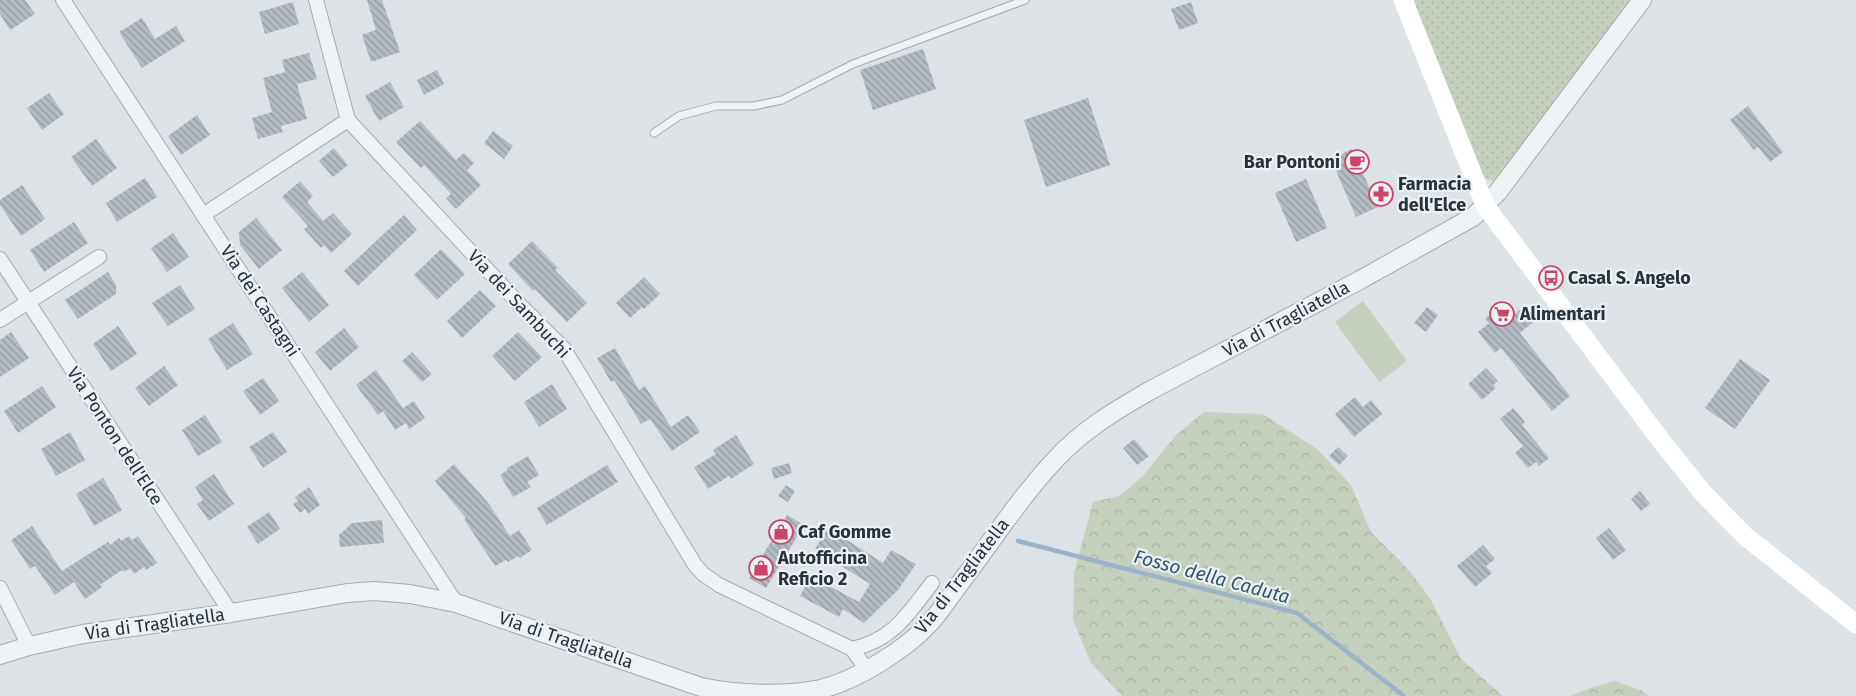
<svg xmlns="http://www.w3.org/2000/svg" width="1856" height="696" viewBox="0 0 1856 696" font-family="'Fira Sans',sans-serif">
<defs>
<pattern id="grass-dots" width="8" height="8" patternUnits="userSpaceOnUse" patternTransform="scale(1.25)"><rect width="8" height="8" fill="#c5d0be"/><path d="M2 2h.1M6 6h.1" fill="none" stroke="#a9b3a4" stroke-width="1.8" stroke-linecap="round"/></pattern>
<pattern id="forest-crowns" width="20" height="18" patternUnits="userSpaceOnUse" patternTransform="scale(1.25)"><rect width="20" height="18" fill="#c5d0be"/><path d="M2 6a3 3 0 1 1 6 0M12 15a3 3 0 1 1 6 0" fill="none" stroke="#a9b3a4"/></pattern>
<pattern id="building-back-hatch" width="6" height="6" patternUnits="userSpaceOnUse" patternTransform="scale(1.25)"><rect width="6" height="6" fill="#b4bcc3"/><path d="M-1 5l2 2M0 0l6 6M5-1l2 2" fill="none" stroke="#9299a0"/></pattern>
</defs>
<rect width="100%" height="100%" fill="#dde2e6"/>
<!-- grass -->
<path fill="url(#grass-dots)" d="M1414,0h216l-126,172 -11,9 -10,-4 -47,-111z"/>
<!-- forest -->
<g fill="url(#forest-crowns)">
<path d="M1204,412l59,2 54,35 34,36 20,47 37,37 22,29 31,61 42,37h-381l-31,-33 -18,-43 1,-47 19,-71 26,-6 25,-21 31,-39z"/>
<path d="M1615,681l28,10 6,5h-78l16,-7z"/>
</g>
<!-- garden -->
<path fill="#c5d0be" d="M1363,301l44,60 -28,21 -44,-60z"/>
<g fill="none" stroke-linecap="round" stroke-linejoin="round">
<!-- stream -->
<path stroke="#99b4c6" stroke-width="4.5" d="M1018,541l279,72 107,83"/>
</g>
<!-- building -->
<g fill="url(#building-back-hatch)">
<path d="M0,0h25l10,14 -25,16 -10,-16z"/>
<path d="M367,0h15l18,52 -29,10 -9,-27 14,-5z"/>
<path d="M293,2l6,22 -34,10 -6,-22z"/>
<path d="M1191,2l7,21 -19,7 -8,-21z"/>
<path d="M142,18l13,21 21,-13 9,15 -43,27 -23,-36z"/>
<path d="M923,49l13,40 -63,21 -13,-40z"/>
<path d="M309,53l8,26 -20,5 10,35 -26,7 2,6 -25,7 -6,-21 20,-6 -9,-34 22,-6 -3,-12z"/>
<path d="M437,70l7,14 -20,11 -7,-15z"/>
<path d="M390,82l14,25 -25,14 -14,-25z"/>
<path d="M49,93l15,21 -22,16 -15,-22z"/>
<path d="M1088,98l22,67 -64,22 -22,-67z"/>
<path d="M1748,106l35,46 -13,10 -12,-15 -4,3 -24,-30z"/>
<path d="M197,115l13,20 -29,20 -13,-19z"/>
<path d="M420,121l36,39 8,-7 10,10 -7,7 14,15 -25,24 -10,-11 5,-4 -27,-29 -3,3 -25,-26z"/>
<path d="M493,131l20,15 -9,13 -20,-16z"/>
<path d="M96,139l21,29 -25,18 -21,-29z"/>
<path d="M334,148l14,17 -15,12 -14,-16z"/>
<path d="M1352,149l26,58 -22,10 -25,-58z"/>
<path d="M145,178l12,19 -40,25 -11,-19z"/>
<path d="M1306,179l21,49 -31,14 -21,-49z"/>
<path d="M300,181l13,15 -6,6 16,19 10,-8 19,21 -21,19 -7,-8 -3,3 -17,-19 4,-3 -26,-29z"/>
<path d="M22,185l23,34 -24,17 -21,-31v-5z"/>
<path d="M404,215l13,15 -59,56 -14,-15z"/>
<path d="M256,218l26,32 -23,19 -19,-24 -1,-13z"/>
<path d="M74,222l14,21 -44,29 -14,-22z"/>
<path d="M173,233l16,24 -22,15 -16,-24z"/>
<path d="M532,241l26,27 -3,2 32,33 -20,19 -32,-33 -2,2 -25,-27z"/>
<path d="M441,249l24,25 -28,26 -23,-25z"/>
<path d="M108,272l8,13v9l-38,25 -13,-19z"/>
<path d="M302,272l27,33 -20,17 -27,-34z"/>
<path d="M644,277l16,17 -16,15 -2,-2 -12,11 -14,-15z"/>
<path d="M180,285l15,24 -27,17 -16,-23z"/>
<path d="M480,290l16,16 -34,32 -15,-17z"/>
<path d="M1526,305l11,14 -17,14 50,63 -18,15 -51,-63 -6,5 -17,-21 11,-9 -4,-4 15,-12 10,11z"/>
<path d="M1427,307l11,8 -12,17 -12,-9z"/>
<path d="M233,323l20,31 -26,16 -19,-31z"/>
<path d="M118,326l19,28 -26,17 -18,-27z"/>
<path d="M344,328l15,19 -29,24 -15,-19z"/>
<path d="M11,332l18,26 -29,19v-37z"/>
<path d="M518,332l24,25 -27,24 -23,-25z"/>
<path d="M615,348l24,42 6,-4 26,41 17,-12 12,17 -28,19 -22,-32 -9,5 -27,-44 -3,2 -14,-24z"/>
<path d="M412,352l20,22 -10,8 -20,-21z"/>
<path d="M1740,359l30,21 -35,49 -30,-21z"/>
<path d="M164,366l14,19 -29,21 -14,-18z"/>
<path d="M1486,368l12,13 -5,4 3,3 -14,12 -14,-16z"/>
<path d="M376,370l27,38 11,-7 11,17 -16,11 -3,-6 -11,7 -12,-19 -5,4 -22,-30z"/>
<path d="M263,378l16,23 -19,14 -17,-24z"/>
<path d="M552,384l15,25 -28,18 -15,-25z"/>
<path d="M42,386l14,21 -38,26 -14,-22z"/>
<path d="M1355,397l8,10 8,-7 11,14 -28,23 -19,-23z"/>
<path d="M1513,408l12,14 -3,3 27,33 -10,8 -3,-4 -8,6 -13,-15 8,-7 -23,-27z"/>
<path d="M205,415l17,27 -24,14 -16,-26z"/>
<path d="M70,432l15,28 -29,16 -15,-27z"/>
<path d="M273,432l14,20 -24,16 -14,-21z"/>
<path d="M736,435l18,29 -23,15 -2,-3 -21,13 -14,-22 22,-13 -3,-4z"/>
<path d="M1134,439l15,17 -12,9 -14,-17z"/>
<path d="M1338,447l10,9 -9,9 -10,-9z"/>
<path d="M528,456l11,19 -12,7 4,5 -18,10 -13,-22 8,-5 -1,-2z"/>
<path d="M789,463l3,10 -18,6 -3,-11z"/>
<path d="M454,464l35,40 21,32 9,-6 13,20 -12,8 -2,-2 -10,6 -2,-2 -11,6 -31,-47 2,-1 -31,-37z"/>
<path d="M607,465l11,17 -71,43 -10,-17z"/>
<path d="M214,474l20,30 -25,17 -12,-17 6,-4 -8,-13z"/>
<path d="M103,478l19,32 -28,16 -18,-32z"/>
<path d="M786,485l9,6 -7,11 -10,-6z"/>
<path d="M309,487l11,18 -12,9 -3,-5 -5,4 -7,-9 5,-3 -3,-4z"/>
<path d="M1640,491l10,13 -9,7 -10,-12z"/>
<path d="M269,512l11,17 -22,15 -11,-17z"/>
<path d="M787,515l17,10 -38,63 -17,-10z"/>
<path d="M382,520l2,23 -44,4 -1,-12 13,-12z"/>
<path d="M32,526l30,45 46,-29 2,3 9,-7 2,3 8,-5 3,4 6,-4 19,27 -11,7 -2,-3 -10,7 -4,-6 -6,4 -2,-2 -22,15 2,2 -17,12 -11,-17 -19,13 -20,-29 -5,3 -19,-29z"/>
<path d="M828,528l55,35 8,-13 25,14 -18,26 -34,33 -21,-14 -4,8 -39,-21 11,-20 48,26 11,-18 -55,-35z"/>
<path d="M1609,528l17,22 -13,10 -17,-22z"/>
<path d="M1483,545l12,14 -9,7 6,7 -17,14 -18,-21z"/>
</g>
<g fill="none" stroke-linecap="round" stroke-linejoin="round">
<!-- service casing -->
<g stroke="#a3aab0" stroke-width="9">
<path id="service" d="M654,133l25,-17 37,-10h38l28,-6 71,-36 172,-64"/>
</g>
<!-- minor casing -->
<g stroke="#a3aab0" stroke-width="16">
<g id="minor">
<path d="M63,0l393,603"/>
<path d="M316,0l32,120 174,187 42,42 131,216 8,9 16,11 133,64 15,21"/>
<path d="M203,215l145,-95"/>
<path d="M0,259l231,354"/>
<path d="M0,320l99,-63"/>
<path d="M0,588l29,58"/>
<path d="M852,649c41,-9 56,-35 80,-66"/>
</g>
</g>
<!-- tertiary casing -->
<g stroke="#a3aab0" stroke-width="20">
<path id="tertiary" d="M0,655l29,-9 54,-12 148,-21 116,-20 27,-2 36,3 46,9 245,84c38,8 83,9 120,2 36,-9 84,-39 109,-66 9,-10 17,-22 25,-33 33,-43 62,-89 99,-129 27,-30 62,-51 97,-71l209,-110 113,-63 25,-25 144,-192"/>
</g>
<!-- service -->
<use href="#service" stroke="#eff2f5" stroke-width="7"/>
<!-- minor -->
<use href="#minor" stroke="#eff2f5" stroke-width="14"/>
<!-- tertiary -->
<use href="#tertiary" stroke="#eff2f5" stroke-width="18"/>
<!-- secondary -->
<path stroke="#fff" stroke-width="19" d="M1403,0l82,205 13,18 161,215 44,55 42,43 111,88"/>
</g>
<!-- icons -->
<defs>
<g id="cafe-ring" transform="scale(1.25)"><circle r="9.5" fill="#ecf1f4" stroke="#c9456a" stroke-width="1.5"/><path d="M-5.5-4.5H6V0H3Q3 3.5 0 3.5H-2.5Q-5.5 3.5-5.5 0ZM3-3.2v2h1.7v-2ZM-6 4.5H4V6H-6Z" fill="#c9456a"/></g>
<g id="pharmacy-ring" transform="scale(1.25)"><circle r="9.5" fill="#ecf1f4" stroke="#c9456a" stroke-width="1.5"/><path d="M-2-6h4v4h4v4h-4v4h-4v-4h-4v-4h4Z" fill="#c9456a"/></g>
<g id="bus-ring" transform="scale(1.25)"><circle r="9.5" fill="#ecf1f4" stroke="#c9456a" stroke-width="1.5"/><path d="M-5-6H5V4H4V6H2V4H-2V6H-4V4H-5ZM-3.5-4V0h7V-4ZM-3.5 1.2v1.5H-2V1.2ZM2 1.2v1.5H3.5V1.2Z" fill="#c9456a"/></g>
<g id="supermarket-ring" transform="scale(1.25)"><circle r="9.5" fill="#ecf1f4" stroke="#c9456a" stroke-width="1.5"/><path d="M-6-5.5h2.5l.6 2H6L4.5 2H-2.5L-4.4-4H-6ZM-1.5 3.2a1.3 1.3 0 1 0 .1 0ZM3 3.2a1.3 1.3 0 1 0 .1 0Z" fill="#c9456a"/></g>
<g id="shop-ring" transform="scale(1.25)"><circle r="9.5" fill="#ecf1f4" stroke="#c9456a" stroke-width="1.5"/><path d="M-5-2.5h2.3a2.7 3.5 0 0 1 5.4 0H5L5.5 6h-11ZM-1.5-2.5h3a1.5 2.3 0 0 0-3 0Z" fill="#c9456a"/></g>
</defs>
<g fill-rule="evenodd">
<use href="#cafe-ring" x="1357" y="162"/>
<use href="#pharmacy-ring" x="1381" y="194"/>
<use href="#bus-ring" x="1551" y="278"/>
<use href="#supermarket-ring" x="1502" y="314"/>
<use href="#shop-ring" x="781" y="532"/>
<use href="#shop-ring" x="761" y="568"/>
</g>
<g text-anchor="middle" stroke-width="4.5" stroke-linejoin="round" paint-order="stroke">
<!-- poi labels -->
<g font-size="18" font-weight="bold" fill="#27323c" stroke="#ecf1f4" text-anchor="start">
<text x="1340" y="168" text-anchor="end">Bar Pontoni</text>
<text x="1398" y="190">Farmacia<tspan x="1398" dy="21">dell'Elce</tspan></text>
<text x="1568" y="284">Casal S. Angelo</text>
<text x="1520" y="320">Alimentari</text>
<text x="798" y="538">Caf Gomme</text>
<text x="778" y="564">Autofficina<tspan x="778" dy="21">Reficio 2</tspan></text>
</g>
<!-- street labels -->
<g font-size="18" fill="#27323c" stroke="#ecf1f4">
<text transform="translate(260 301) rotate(57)" y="6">Via dei Castagni</text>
<text transform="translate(519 304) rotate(47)" y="6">Via dei Sambuchi</text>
<text transform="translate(1286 319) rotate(-28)" y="6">Via di Tragliatella</text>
<text transform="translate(115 436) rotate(57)" y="6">Via Ponton dell'Elce</text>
<text transform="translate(962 576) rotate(-52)" y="6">Via di Tragliatella</text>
<text transform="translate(155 624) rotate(-8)" y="6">Via di Tragliatella</text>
<text transform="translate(566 640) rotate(19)" y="6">Via di Tragliatella</text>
</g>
<!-- water labels -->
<g font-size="19" font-style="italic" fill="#33556f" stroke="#ecf1f4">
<text transform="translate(1212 576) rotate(15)" y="7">Fosso della Caduta</text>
</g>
</g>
</svg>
